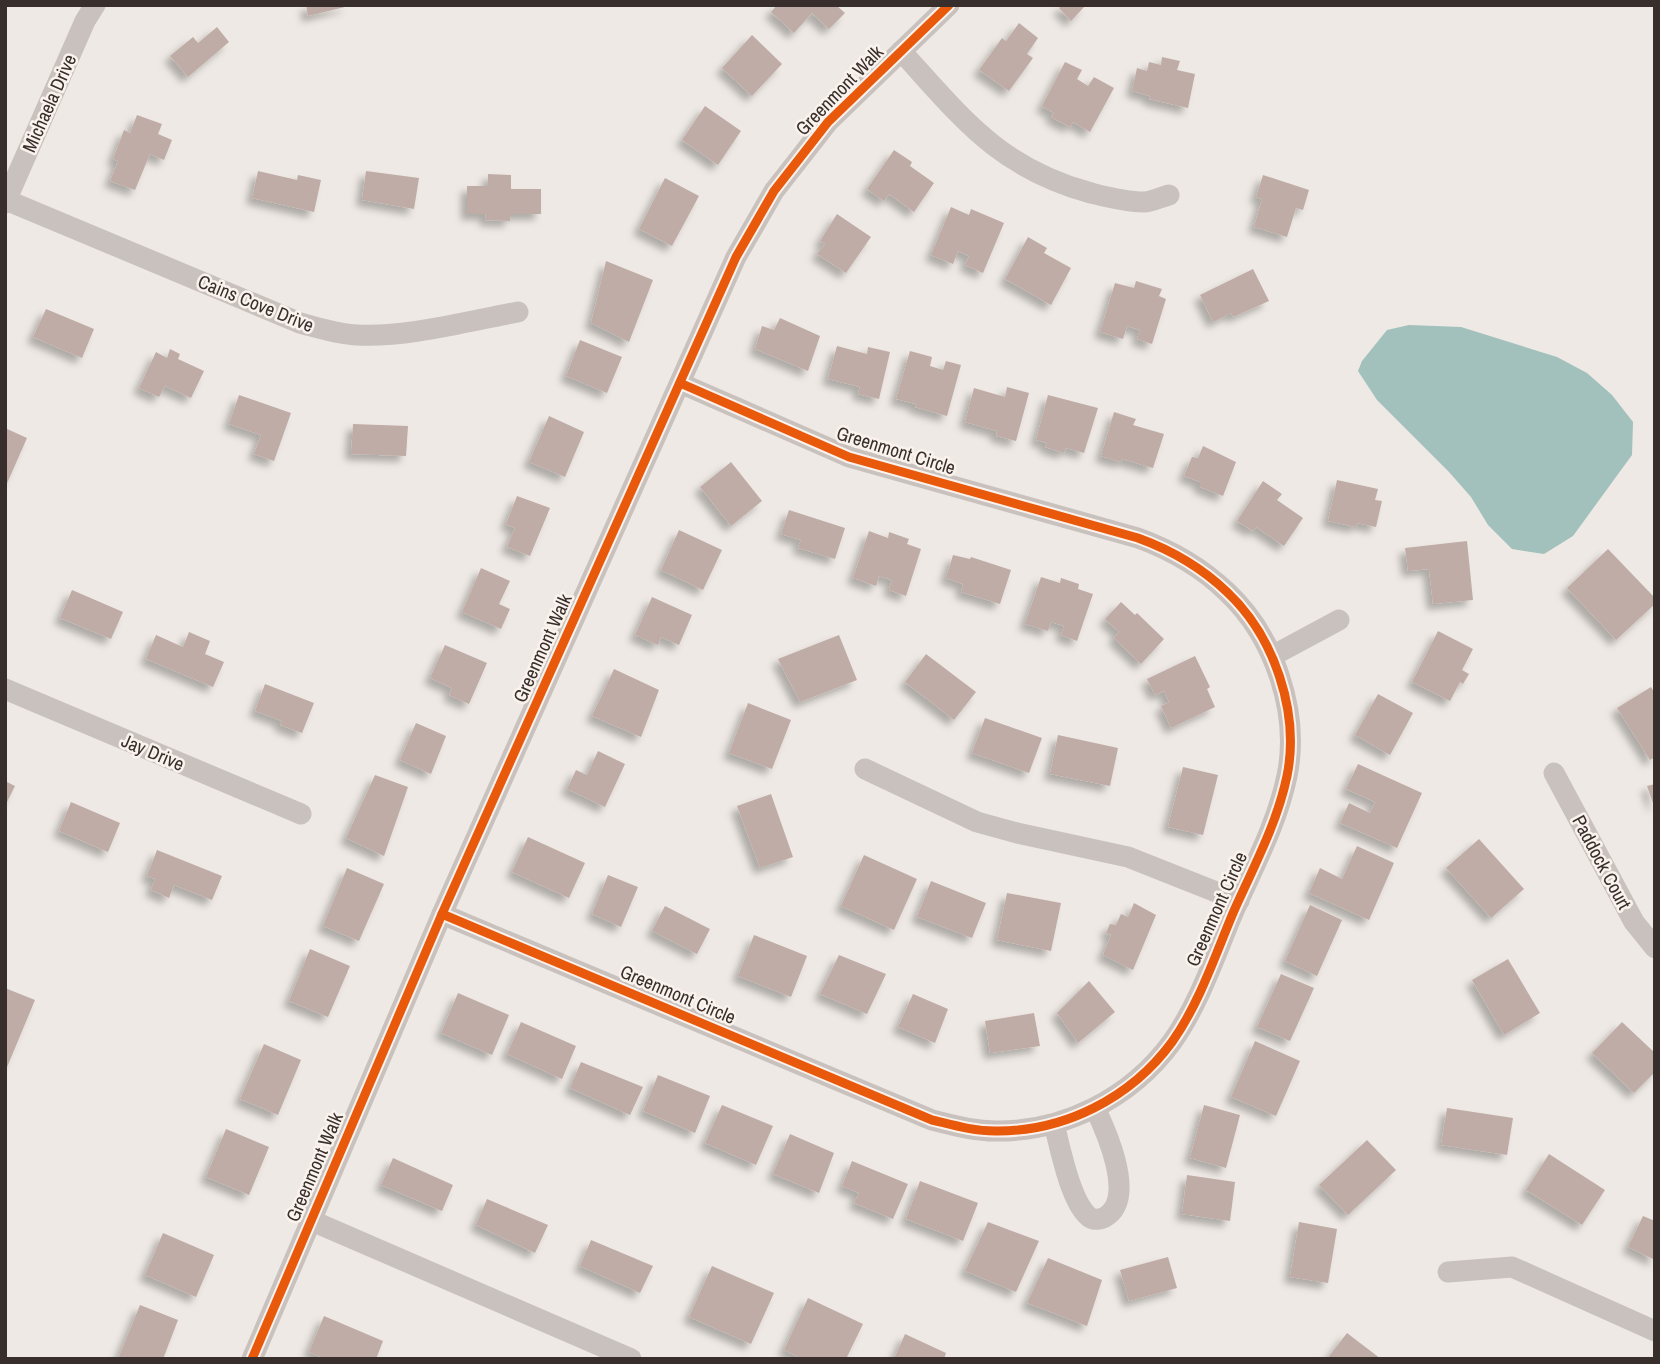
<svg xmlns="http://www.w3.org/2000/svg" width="1660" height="1364" viewBox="0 0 1660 1364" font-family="'Archivo Narrow',sans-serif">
<defs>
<filter id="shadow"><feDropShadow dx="-6" dy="6" stdDeviation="3.5" flood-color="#0004"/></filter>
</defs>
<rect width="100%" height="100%" fill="#eee9e4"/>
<!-- water -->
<path fill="#a2c0bc" d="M1409,325l52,2 96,30 30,16 25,22 21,27 -1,33 -59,81 -29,18 -32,-5 -24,-24 -17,-28 -22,-25 -72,-72 -19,-29 4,-10 25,-31z"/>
<!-- building -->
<g fill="#c0aca7" filter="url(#shadow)">
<path d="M306,5h43v1l-41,10z"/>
<path d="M777,5h59l9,8 -16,16 -17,-16 -18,20 -23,-21z"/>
<path d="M1062,5h24l-15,16 -12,-13z"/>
<path d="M1019,23l19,15 -11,16 6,4 -24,33 -30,-21 23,-32 4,3z"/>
<path d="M217,27l12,15 -41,35 -18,-21 23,-19 5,6z"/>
<path d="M752,35l30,29 -30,32 -30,-28z"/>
<path d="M1162,57l18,4 -3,9 18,4 -7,34 -39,-9 1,-3 -18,-5 5,-23 10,3 2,-9 12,3z"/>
<path d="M1065,62l17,8 -5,9 11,7 6,-9 20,11 -24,44 -17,-10 -3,5 -19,-10 3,-4 -12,-7z"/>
<path d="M705,106l36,25 -23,34 -36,-25z"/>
<path d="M137,115l25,9 -4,10 14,6 -8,20 -14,-6 -15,36 -25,-9 8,-20 -5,-2 11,-29 6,3z"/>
<path d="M894,150l18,12 -2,4 24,17 -20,29 -25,-18 -5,7 -17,-12z"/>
<path d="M258,171l39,9 1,-5 23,5 -7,32 -62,-14z"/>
<path d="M366,171l53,7 -5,31 -52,-9z"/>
<path d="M488,174l23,1v14h30v25h-30l-1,7 -25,-1 1,-6h-19v-28h21z"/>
<path d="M1263,175l46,15 -6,20 -7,-2 -9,29 -33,-10 8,-28 -6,-2z"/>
<path d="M665,178l34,18 -27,50 -33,-17z"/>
<path d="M951,207l18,8 2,-6 33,14 -21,50 -18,-8 4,-9 -11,-5 -5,13 -22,-9z"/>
<path d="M837,214l34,23 -25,36 -29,-19 8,-10 -5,-3z"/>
<path d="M1028,237l19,11 -3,5 27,15 -20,37 -46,-26z"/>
<path d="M606,261l47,19 -24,62 -38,-19z"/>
<path d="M1253,269l16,32 -36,16 -2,-4 -18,9 -13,-27z"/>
<path d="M1136,281l26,8 -3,7 7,3 -14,45 -15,-5 3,-9 -13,-4 -4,13 -23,-7 15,-49 19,5z"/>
<path d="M46,309l48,20 -12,29 -49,-21z"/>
<path d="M780,318l40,18 -12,35 -53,-22 7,-23 12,4z"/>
<path d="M580,340l42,17 -15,36 -41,-17z"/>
<path d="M837,346l30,8 1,-7 22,5 -11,47 -21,-5 2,-7 -32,-8z"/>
<path d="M170,349l10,5 -2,5 26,12 -13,27 -26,-12 -6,11 -20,-9 17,-36 11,6z"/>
<path d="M910,351l22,6 -2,9 13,4 3,-9 15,4 -14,51 -32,-9 1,-3 -20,-5z"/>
<path d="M1007,387l22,6 -13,48 -20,-5 1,-5 -32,-9 9,-34 31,9z"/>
<path d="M239,395l52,18 -17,48 -20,-7 7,-19 -32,-11z"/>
<path d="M1048,395l50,13 -14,45 -18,-5 -2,5 -19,-6 2,-4 -11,-3z"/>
<path d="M1114,412l22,7 -3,6 31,9 -11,34 -31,-9 -1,3 -20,-6z"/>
<path d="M549,416l35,16 -19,45 -36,-15z"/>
<path d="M353,424l55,2 -2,30 -55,-2z"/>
<path d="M5,428l22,10 -22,50z"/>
<path d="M1203,446l33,16 -13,34 -23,-9v-5l-16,-6 8,-19 6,1z"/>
<path d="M731,462l31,39 -31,25 -31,-39z"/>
<path d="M1337,480l41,9 -3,11 7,1 -6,26 -19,-4 -1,4 -28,-6z"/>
<path d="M1263,481l19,13 -5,6 26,18 -19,28 -28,-19 -3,4 -16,-10z"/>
<path d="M517,496l33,12 -20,48 -23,-9 8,-19 -9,-4z"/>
<path d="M789,510l56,18 -10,31 -37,-11 3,-8 -20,-6z"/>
<path d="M679,530l43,20 -19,40 -42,-20z"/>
<path d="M869,531l19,7 1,-6 20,7 -2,5 14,5 -15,47 -17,-6 3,-10 -13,-4 -3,10 -23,-8z"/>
<path d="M1467,541l6,59 -40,4 -4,-35 -21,2 -3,-23z"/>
<path d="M1608,549l47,49v6l-39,36 -49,-52z"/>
<path d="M953,555l17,4 1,-2 40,13 -11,34 -39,-12 2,-8 -17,-6z"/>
<path d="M481,568l29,13 -11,23 11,5 -9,20 -39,-17z"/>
<path d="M1041,577l19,6 1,-5 18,6 -1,5 15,5 -16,47 -16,-6 3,-9 -13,-4 -3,9 -23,-7z"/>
<path d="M72,590l51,22 -12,27 -51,-21z"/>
<path d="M652,597l40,18 -13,30 -18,-8 -3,8 -23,-10z"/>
<path d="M1121,602l14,13 2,-2 27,26 -23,25 -27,-26 5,-6 -14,-13z"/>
<path d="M1438,631l35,18 -11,21 7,4 -6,10 -3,-2 -10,19 -38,-19z"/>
<path d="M189,632l21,9 -5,13 19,8 -11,25 -67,-28 10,-24 27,12z"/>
<path d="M839,635l18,45 -57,22 -22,-43z"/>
<path d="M445,645l42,18 -18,41 -20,-9 3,-7 -22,-10z"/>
<path d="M926,654l50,38 -22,28 -49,-38z"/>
<path d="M1195,656l15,31 -3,2 8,18 -44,21 -10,-22 8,-4 -5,-11 -9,4 -8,-16z"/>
<path d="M614,669l45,21 -18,47 -49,-21z"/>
<path d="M265,684l49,19 -12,30 -22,-8 2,-4 -27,-10z"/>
<path d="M1651,687l4,6v64l-5,3 -33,-52z"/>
<path d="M1378,694l35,19 -23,42 -35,-20z"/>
<path d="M748,703l43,17 -19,49 -43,-16z"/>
<path d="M985,718l57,20 -13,35 -57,-20z"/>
<path d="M416,723l30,13 -15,38 -31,-14z"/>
<path d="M1058,735l60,13 -8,38 -60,-12z"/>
<path d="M598,751l27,13 -20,43 -38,-18 9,-19 11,5z"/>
<path d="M1358,764l64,29 -25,55 -57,-25 9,-20 21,10 5,-11 -29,-13z"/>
<path d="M1183,767l35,8 -15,60 -35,-8z"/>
<path d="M375,775l33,12 -24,69 -38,-18z"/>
<path d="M5,781l10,5 -10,20z"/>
<path d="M1655,784v22h-1l-7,-20z"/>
<path d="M771,794l22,63 -33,11 -23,-62z"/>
<path d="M71,802l49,21 -12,29 -49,-21z"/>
<path d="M528,837l57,26 -16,35 -57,-26z"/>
<path d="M1479,839l45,50 -33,29 -45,-50z"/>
<path d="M1357,846l37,17 -25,57 -60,-27 11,-25 22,11z"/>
<path d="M157,850l65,26 -10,24 -38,-15 -5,13 -18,-8 4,-11 -8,-3z"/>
<path d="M864,855l53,24 -23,51 -53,-24z"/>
<path d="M347,868l37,16 -25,57 -36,-15z"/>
<path d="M608,875l30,12 -17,40 -29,-13z"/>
<path d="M931,881l55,22 -14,35 -55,-21z"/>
<path d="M1007,893l54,10 -10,48 -54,-11z"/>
<path d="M1134,903l22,12 -23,55 -30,-15 8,-20 -5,-2 4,-9 6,1 5,-11 7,3z"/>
<path d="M1310,905l32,15 -25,56 -32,-15z"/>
<path d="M665,906l45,23 -13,25 -45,-23z"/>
<path d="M754,935l53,21 -16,41 -53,-21z"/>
<path d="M310,949l40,17 -22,51 -39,-16z"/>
<path d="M839,955l47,19 -19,40 -47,-20z"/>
<path d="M1508,959l32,54 -36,22 -32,-55z"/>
<path d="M1281,974l33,14 -24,53 -33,-14z"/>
<path d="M1089,981l26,31 -37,31 -21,-30z"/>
<path d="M5,988l30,12 -30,72z"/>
<path d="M458,993l51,22 -17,40 -51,-22z"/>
<path d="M913,994l35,15 -13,34 -37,-16z"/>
<path d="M1034,1013l6,33 -50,7 -5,-32z"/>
<path d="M521,1022l55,24 -14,33 -55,-25z"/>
<path d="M1622,1022l33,31v19l-21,21 -42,-40z"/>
<path d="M1255,1041l45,20 -24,55 -45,-19z"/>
<path d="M264,1044l37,16 -23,55 -38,-16z"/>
<path d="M581,1062l62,25 -13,28 -60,-27z"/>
<path d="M658,1075l52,21 -15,37 -52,-22z"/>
<path d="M722,1105l51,21 -17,39 -51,-22z"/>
<path d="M1204,1105l36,10 -14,53 -36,-10z"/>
<path d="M1447,1108l66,10 -6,37 -66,-10z"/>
<path d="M226,1129l43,18 -20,48 -43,-18z"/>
<path d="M790,1134l44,19 -15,40 -46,-19z"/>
<path d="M1367,1140l29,30 -48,45 -29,-30z"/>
<path d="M1549,1154l56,36 -23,35 -56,-35z"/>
<path d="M393,1158l60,27 -11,26 -61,-26z"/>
<path d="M852,1161l56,23 -15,35 -39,-16 5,-10 -17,-7z"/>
<path d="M1187,1175l48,7 -5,39 -48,-7z"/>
<path d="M920,1181l58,22 -15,38 -57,-22z"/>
<path d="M487,1199l61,26 -13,28 -59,-28z"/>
<path d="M1643,1216l12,5v39l-27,-13z"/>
<path d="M988,1222l51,19 -23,51 -51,-21z"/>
<path d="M1299,1222l38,7 -9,54 -38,-6z"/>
<path d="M163,1233l51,22 -18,42 -51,-22z"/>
<path d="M591,1240l62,26 -13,27 -60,-27z"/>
<path d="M1168,1257l9,31 -48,13 -9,-31z"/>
<path d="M1048,1258l54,22 -15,46 -60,-23z"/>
<path d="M712,1266l62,27 -23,51 -62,-27z"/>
<path d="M808,1298l55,26 -17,35h-44l-18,-9z"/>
<path d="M140,1305l38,15 -15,39h-45z"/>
<path d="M324,1316l59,25 -7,18h-51l-16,-7z"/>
<path d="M1347,1333l34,26h-54z"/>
<path d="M905,1334l41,19 -2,6h-50z"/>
</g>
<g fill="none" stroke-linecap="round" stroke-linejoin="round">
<!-- minor -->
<g stroke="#c8c1bd" stroke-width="21">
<path d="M901,51c61,67 98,117 190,142 16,4 35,9 53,9 8,0 17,-5 25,-7"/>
<path d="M6,200l294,123c19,5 37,11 57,12 48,3 112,-14 161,-23"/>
<path d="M5,203l80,-182 10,-16"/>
<path d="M1272,656l67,-36"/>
<path d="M5,689l296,125"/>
<path d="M865,769l112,53 40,11 111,24 111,44"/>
<path d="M1554,773l80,149 21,26"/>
<path d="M442,914l490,206c21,5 41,11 63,11 69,1 136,-33 177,-89 27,-38 43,-86 61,-129 20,-45 44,-89 54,-137 13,-64 -13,-140 -60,-184 -26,-25 -56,-42 -89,-54l-289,-81 -169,-74"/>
<path d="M1054,1124c6,23 16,76 34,92 5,5 14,4 20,-1 26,-20 -1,-82 -13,-107"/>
<path d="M310,1220l321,139"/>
<path d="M1448,1272l64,-5 143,64"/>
<path d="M252,1359l190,-445 294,-657 38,-66 54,-69 121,-117"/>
</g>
<!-- cycleway casing -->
<g stroke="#faf2ed" stroke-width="13">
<g id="cycleway">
<path d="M442,914l490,206c21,5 41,11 63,11 69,1 136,-33 177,-89 27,-38 43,-86 61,-129 20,-45 44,-89 54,-137 13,-64 -13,-140 -60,-184 -26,-25 -56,-42 -89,-54l-289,-81 -169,-74"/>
<path d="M252,1359l190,-445 294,-657 38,-66 54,-69 121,-117"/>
</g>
</g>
<!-- cycleway -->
<use href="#cycleway" stroke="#e8590c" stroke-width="9"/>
</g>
<g text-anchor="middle" stroke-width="5" stroke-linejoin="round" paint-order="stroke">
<!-- street labels -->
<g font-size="19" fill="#382e2b" stroke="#faf2ed">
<text transform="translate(839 90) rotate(-46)" y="7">Greenmont Walk</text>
<text transform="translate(49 103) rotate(-66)" y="7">Michaela Drive</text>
<text transform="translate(256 303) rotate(22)" y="7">Cains Cove Drive</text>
<text transform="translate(896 450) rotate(17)" y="7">Greenmont Circle</text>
<text transform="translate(542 648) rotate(-66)" y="7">Greenmont Walk</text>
<text transform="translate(153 752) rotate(23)" y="7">Jay Drive</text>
<text transform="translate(1602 862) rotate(62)" y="7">Paddock Court</text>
<text transform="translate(1216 909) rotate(-66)" y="7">Greenmont Circle</text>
<text transform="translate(678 994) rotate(23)" y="7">Greenmont Circle</text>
<text transform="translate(314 1167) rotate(-67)" y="7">Greenmont Walk</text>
</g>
</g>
<!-- border -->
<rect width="1660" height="1364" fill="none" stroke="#382e2b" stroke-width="14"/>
</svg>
